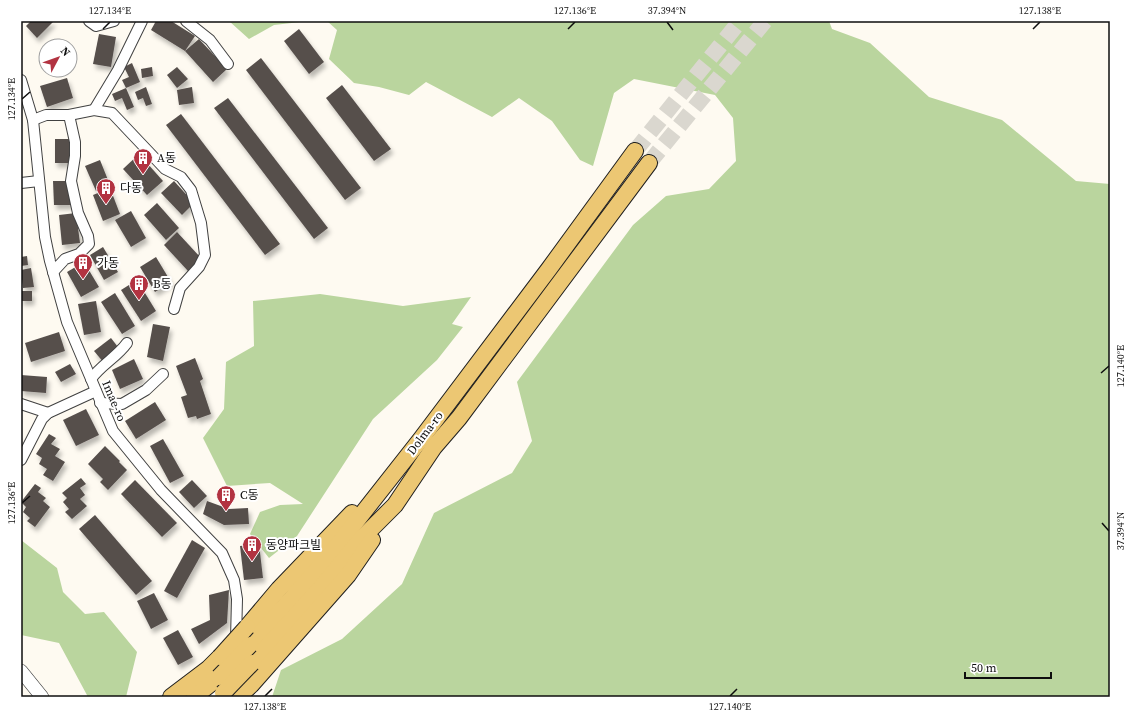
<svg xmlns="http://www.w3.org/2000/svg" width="1131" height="718" viewBox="0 0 1131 718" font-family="'Source Serif 4','Noto Sans KR',serif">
<defs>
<filter id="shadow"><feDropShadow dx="2.5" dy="4.5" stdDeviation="2" flood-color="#0004"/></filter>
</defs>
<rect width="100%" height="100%" fill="#fefaf1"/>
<!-- forest -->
<g fill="#bad59e">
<path d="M229,21h80l-35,4 -25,14z"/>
<path d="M327,21h502l3,8 38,14 59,54 73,23 74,61 34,3v513h-838l9,-27 61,-31 60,-55 32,-71 78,-40 20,-32 -15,-59 116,-157 33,-29 43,-7 27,-28 -3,-43 -18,-23 -81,-16 -20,14 -21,73 -13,-6 -28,-39 -33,-23 -27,19 -66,-35 -17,13 -30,-8 -25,-4 -25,-24 8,-29z"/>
<path d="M320,294l83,12 68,-9 -19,27 11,3 -26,33 -64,59 -76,117 -28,22 -19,-24 10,-22 20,-7 23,-1 -33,-21 -43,3 -24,-48 21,-29 2,-47 28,-16 -1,-45z"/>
<path d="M21,540l36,28 6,24 22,22 19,-2 33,40 -11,45h-38l-29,-54 -38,-8z"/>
</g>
<!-- building -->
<g fill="#564f4c" filter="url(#shadow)">
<path d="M31,21h23l-17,17 -11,-12z"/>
<path d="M156,21h15l24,15 -10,15 14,-12 28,30 -14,13 -28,-31 -34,-21z"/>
<path d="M299,29l25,33 -15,12 -25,-33z"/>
<path d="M99,34l17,3 -5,30 -18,-3z"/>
<path d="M261,58l100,130 -16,12 -99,-130z"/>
<path d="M132,63l8,19 -14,6 -4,-8 7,-3 -5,-10z"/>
<path d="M152,67l1,9 -11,2 -1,-9z"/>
<path d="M177,67l11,12 -11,9 -10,-13z"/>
<path d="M67,78l6,20 -26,9 -7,-21z"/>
<path d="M342,85l49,64 -17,12 -48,-63z"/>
<path d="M146,87l6,17 -6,2 -3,-8 -5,2 -3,-8z"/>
<path d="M192,87l2,16 -15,2 -2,-15z"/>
<path d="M126,88l8,19 -7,3 -5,-12 -7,3 -3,-7z"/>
<path d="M228,98l100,130 -14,11 -100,-131z"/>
<path d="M181,114l99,130 -15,11 -99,-130z"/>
<rect x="55" y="139" width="15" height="24"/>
<path d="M139,154l24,27 -16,14 -24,-26z"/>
<path d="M100,160l10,25 -14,6 -11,-25z"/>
<path d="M53,181h17l1,24h-17z"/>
<path d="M174,181l20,22 -12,12 -21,-22z"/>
<path d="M110,188l10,26 -17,7 -10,-26z"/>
<path d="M157,203l22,25 -13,12 -22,-25z"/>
<path d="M131,211l15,27 -15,9 -16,-27z"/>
<path d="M76,213l4,30 -18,2 -3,-30z"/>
<path d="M177,232l24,26 -13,13 -24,-26z"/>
<path d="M103,247l15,25 -14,8 -14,-25z"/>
<path d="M27,256l1,9 -7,1v-9z"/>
<path d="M156,257l15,25 -16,10 -15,-25z"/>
<path d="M84,262l15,25 -18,10 -14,-25z"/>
<path d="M31,268l3,19 -11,1 -2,-18z"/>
<path d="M137,280l19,31 -15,10 -20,-31z"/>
<rect x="21" y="291" width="11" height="10"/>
<path d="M115,293l20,33 -13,8 -21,-32z"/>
<path d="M96,301l5,31 -17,3 -6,-31z"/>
<path d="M153,324l17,3 -7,34 -16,-4z"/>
<path d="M59,332l6,19 -34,11 -6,-19z"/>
<path d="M111,338l10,13 -17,12 -10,-12z"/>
<path d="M195,358l8,21 -3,2 11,33 -14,5 -1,-3 -8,2 -7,-21 6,-2 -11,-29z"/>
<path d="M134,359l9,20 -23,10 -8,-19z"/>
<path d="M70,364l6,10 -15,8 -6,-10z"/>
<path d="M21,375l26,2 -1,16 -25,-2z"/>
<path d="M155,402l11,18 -30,19 -11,-18z"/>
<path d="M86,409l13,26 -23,11 -13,-26z"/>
<path d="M49,434l7,4 -5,6 9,5 -5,7 10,6 -12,19 -10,-6 4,-6 -8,-5 3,-6 -6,-4z"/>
<path d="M163,439l21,37 -14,7 -20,-37z"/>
<path d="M105,446l15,15 -1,1 8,8 -19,20 -8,-8 3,-3 -15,-15z"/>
<path d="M81,478l5,6 -6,4 5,7 -5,4 7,7 -15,13 -7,-7 4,-3 -6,-7 4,-4 -5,-5z"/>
<path d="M135,480l42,43 -15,14 -41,-43z"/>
<path d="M192,480l15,16 -13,12 -15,-16z"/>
<path d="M35,484l6,4 -3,4 8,6 -3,3 7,6 -15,20 -8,-6 3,-3 -7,-6 3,-5 -5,-5z"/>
<path d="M207,501l22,8 19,-1 1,16 -25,1 -21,-11z"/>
<path d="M95,515l57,66 -16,14 -57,-66z"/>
<path d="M192,540l13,8 -28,50 -13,-7z"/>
<path d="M259,544l4,34 -19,2 -4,-34z"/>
<path d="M229,590l-2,33 -28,21 -8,-15 19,-9 -1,-25z"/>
<path d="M154,593l14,27 -17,9 -14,-28z"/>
<path d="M178,630l15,27 -15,8 -15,-27z"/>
</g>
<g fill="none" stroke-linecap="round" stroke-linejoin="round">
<!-- primary-tunnel -->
<g stroke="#dad7cf" stroke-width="16" stroke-dasharray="16 8" stroke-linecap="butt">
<path d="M635,151l105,-130"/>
<path d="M649,163l116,-142"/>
</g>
<!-- minor casing -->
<g stroke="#414141" stroke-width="12">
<g id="minor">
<path d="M89,21l7,5 18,-5"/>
<path d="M186,21l24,19 18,24"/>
<path d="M21,80l12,40 12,117 5,24 17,61 46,109 48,59 61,63 12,27 3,19 -1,40"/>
<path d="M94,110l24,-40 24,-49"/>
<path d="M33,120l13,-5h23l25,-5 18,3 53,56 16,8 10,13 10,33 4,32 -6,12 -19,21 -6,21"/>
<path d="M21,183l18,-2"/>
<path d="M53,272l12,-13 14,-5 10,-10 -1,-8 -10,-23 -7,-32 4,-25v-14l-6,-27"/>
<path d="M91,379c10,-14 26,-22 36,-36"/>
<path d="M100,403l22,1 24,-14 17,-16"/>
<path d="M21,404l27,9"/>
<path d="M21,460l21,-41 6,-6 48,-22"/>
</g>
</g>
<!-- tertiary casing -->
<g stroke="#414141" stroke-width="14">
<path id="tertiary" d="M21,671l21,26"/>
</g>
<!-- primary casing -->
<g stroke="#1f1f1f" stroke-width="18">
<g id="primary">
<path d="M247,627l32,-38 73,-76"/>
<path d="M250,645l79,-89 92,-117 128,-170 86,-118"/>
<path d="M252,663l66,-72 42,-51 35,-35 39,-58 25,-29 190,-255"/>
<path d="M171,697l37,-28 12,-12"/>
<path d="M194,697l25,-20"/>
<path d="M238,697l13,-12 97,-110 24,-35"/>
</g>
</g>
<!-- minor -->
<use href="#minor" stroke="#fff" stroke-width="10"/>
<!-- tertiary -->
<use href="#tertiary" stroke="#fff" stroke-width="13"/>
<!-- primary -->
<use href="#primary" stroke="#ecc773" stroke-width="16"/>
<!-- primary-bridge casing -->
<g stroke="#1f1f1f" stroke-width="18" stroke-linecap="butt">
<g id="primary-bridge">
<path d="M220,657l27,-30"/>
<path d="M219,677l31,-32"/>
<path d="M223,693l29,-30"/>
</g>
</g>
<!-- primary-bridge -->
<use href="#primary-bridge" stroke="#ecc773" stroke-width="16"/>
</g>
<!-- ticks -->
<path fill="none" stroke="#0e0e0e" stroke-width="1.5" d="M667,22l6,8M103,29l7,-7M568,29l7,-7M1033,29l7,-7M22,99l8,-7M1101,373l8,-7M22,503l8,-7M1102,523l7,8M265,696l7,-7M730,696l7,-7"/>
<!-- icons -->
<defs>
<g id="building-pin" transform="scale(1)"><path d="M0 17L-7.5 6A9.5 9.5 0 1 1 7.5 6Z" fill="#b23341" stroke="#fff"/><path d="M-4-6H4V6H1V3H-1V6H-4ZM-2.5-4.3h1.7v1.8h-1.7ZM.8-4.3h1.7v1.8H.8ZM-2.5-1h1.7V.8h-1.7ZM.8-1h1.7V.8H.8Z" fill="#fff"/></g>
</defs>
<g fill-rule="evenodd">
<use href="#building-pin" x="143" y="158"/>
<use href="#building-pin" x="106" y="188"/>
<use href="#building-pin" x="83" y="263"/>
<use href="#building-pin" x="139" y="284"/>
<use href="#building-pin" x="226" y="495"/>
<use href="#building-pin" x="252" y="545"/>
</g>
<g text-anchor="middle" stroke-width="4" stroke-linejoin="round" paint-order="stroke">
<!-- poi labels -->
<g font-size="12" fill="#0e0e0e" stroke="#fff" text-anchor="start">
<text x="157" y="162">A동</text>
<text x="120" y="192">다동</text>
<text x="97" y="267">가동</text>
<text x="153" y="288">B동</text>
<text x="240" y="499">C동</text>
<text x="266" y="549">동양파크빌</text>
</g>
<!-- street labels -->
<g font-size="12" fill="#0e0e0e" stroke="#fff">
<text transform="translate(114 401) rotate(67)" y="4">Imae-ro</text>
<text transform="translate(425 433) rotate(-53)" y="4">Dolma-ro</text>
</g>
</g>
<!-- border -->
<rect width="1131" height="718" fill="none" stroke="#ffffff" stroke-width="44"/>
<!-- north arrow -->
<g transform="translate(58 58) rotate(49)"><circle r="19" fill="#ffffff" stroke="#9f9f9f"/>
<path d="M0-3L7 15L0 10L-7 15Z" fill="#b23341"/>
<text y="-6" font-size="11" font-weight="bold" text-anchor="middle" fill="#0e0e0e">N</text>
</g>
<!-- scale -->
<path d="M965 672v6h86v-6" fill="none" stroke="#0e0e0e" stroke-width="2"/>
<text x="971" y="672" font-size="12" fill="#0e0e0e" stroke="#ffffff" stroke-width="3" paint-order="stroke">50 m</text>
<rect x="22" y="22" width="1087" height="674" fill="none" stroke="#0e0e0e" stroke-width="1.5"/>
<g font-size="10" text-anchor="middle" fill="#0e0e0e">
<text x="110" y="14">127.134°E</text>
<text x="575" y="14">127.136°E</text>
<text x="667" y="14">37.394°N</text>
<text x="1040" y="14">127.138°E</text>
<text transform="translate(11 99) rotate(-90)" y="4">127.134°E</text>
<text transform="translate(1120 366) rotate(-90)" y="4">127.140°E</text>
<text transform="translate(11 503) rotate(-90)" y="4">127.136°E</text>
<text transform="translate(1120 531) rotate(-90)" y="4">37.394°N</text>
<text x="265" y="710">127.138°E</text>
<text x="730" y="710">127.140°E</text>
</g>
</svg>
